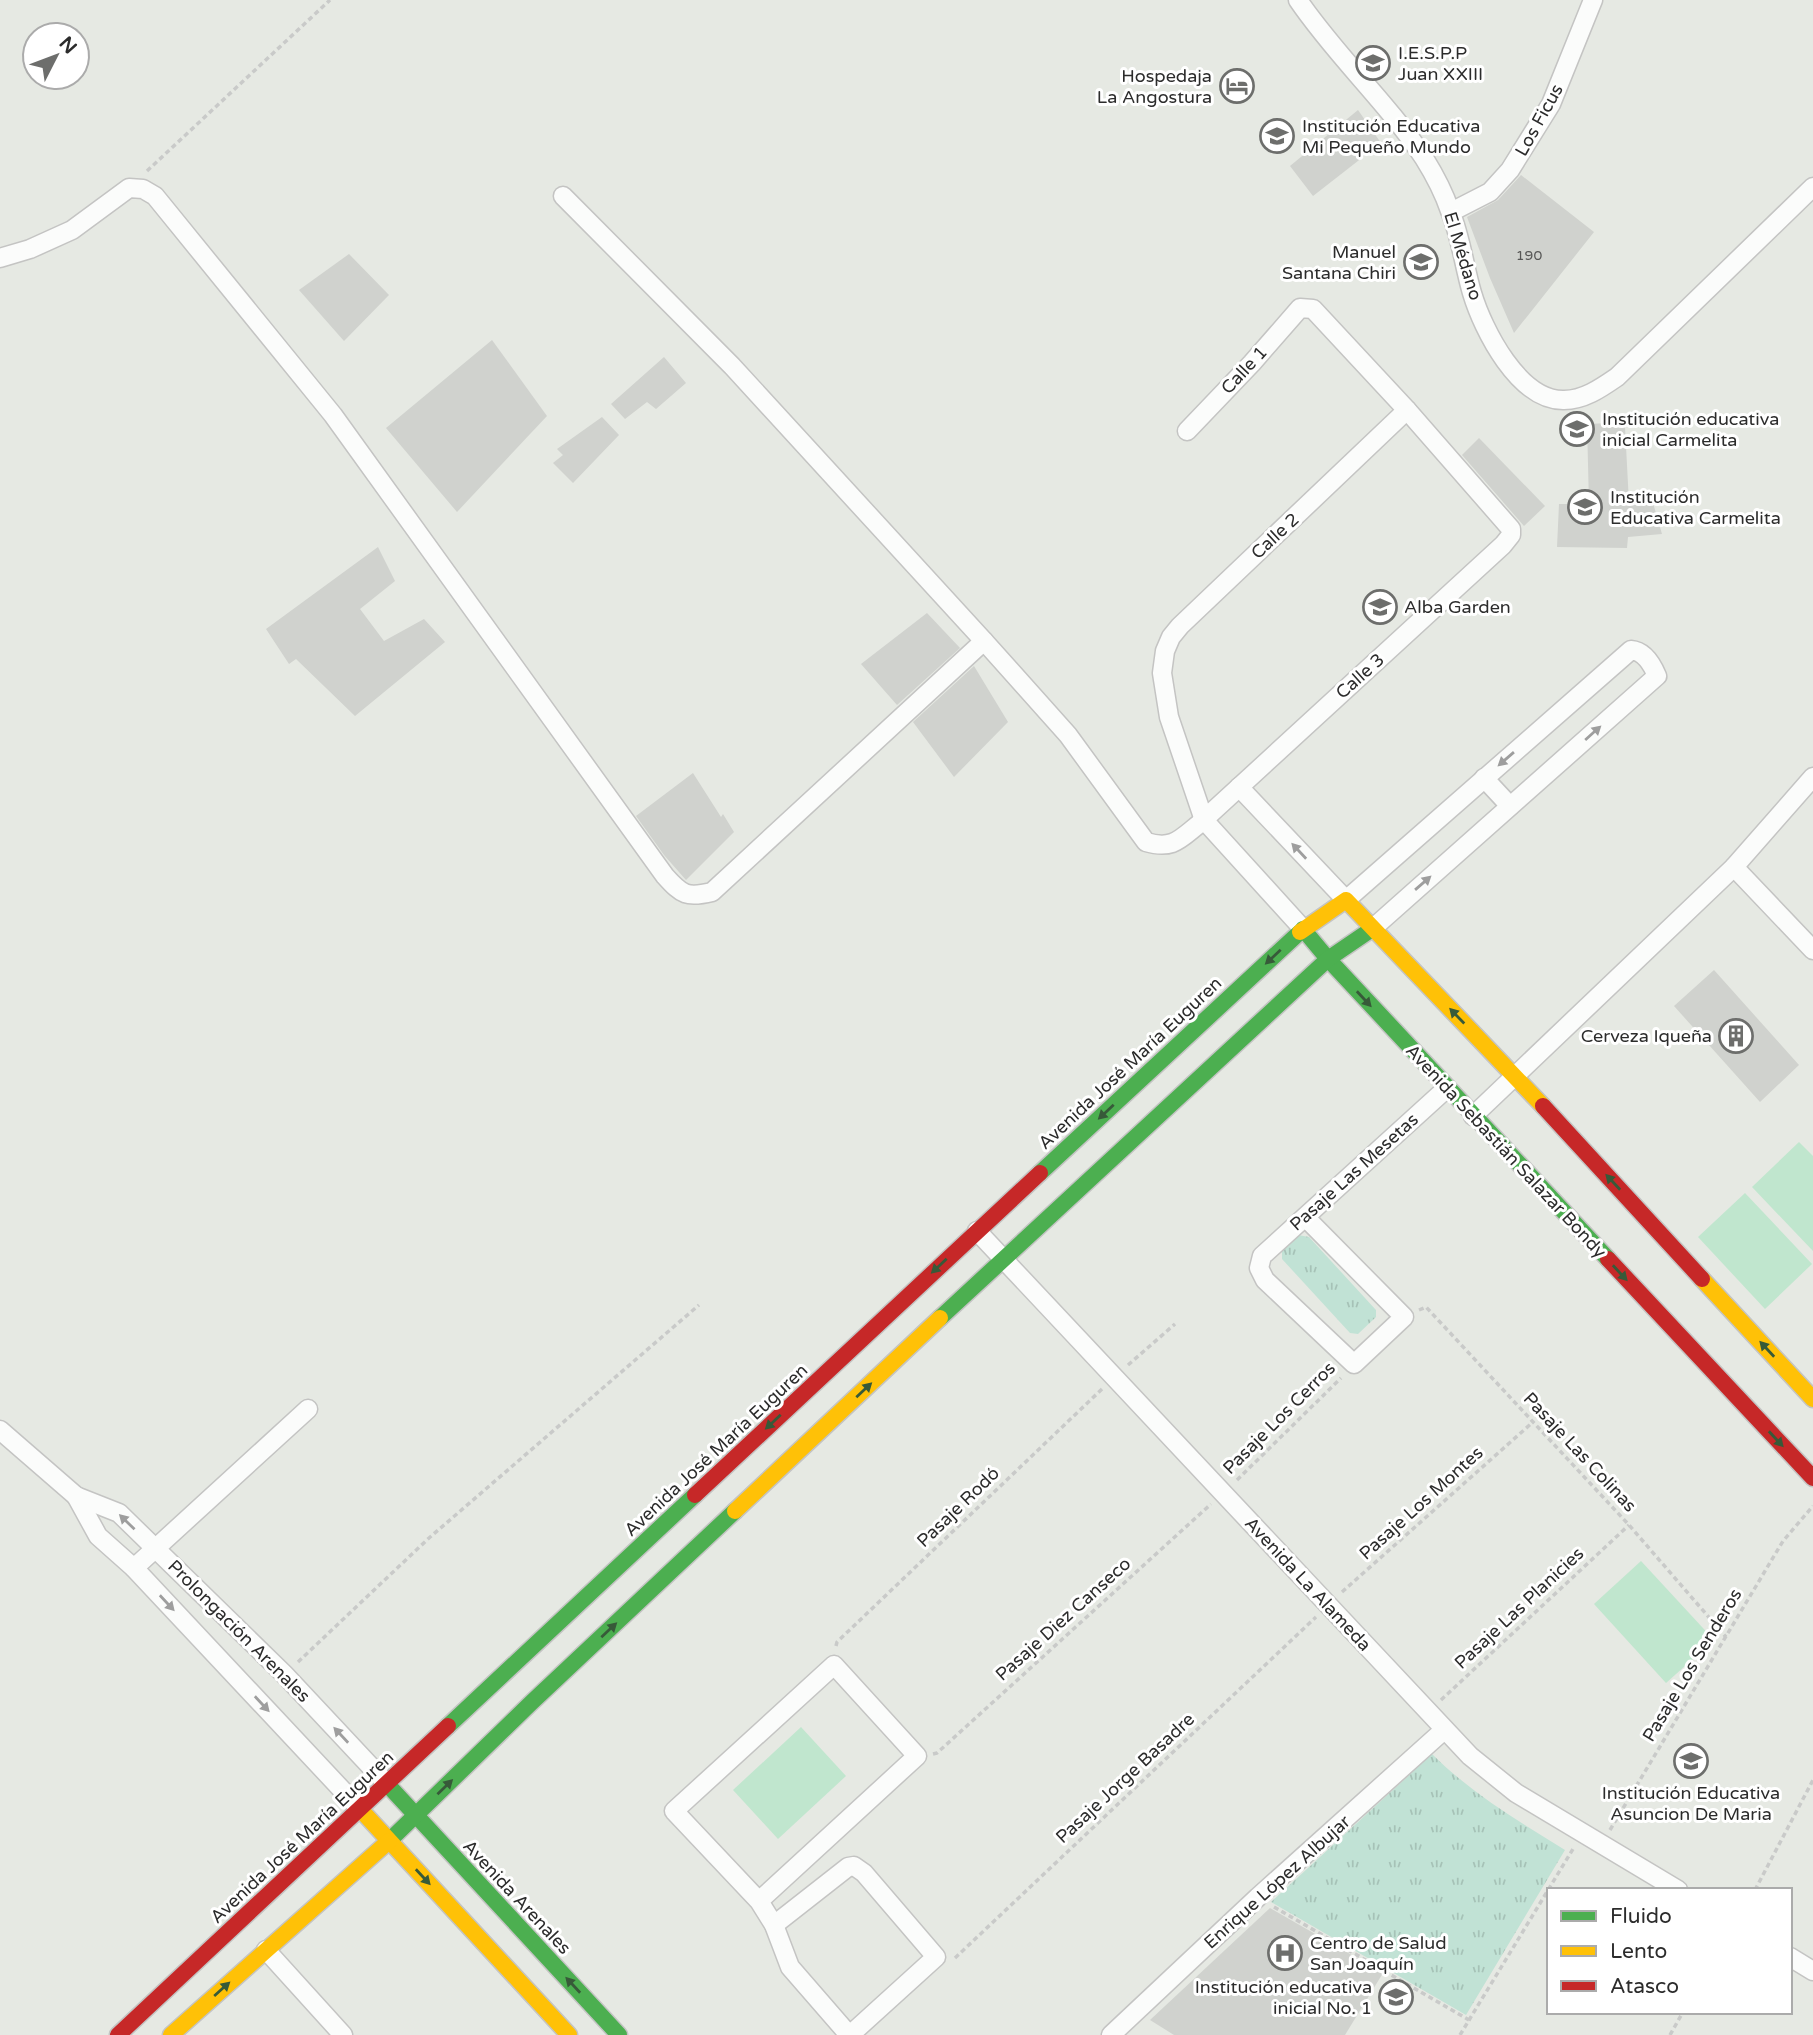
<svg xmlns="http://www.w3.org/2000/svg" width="1813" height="2035" viewBox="0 0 1813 2035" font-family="'Varela Round',sans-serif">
<defs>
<pattern id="park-tufts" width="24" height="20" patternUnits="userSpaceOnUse" patternTransform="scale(1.75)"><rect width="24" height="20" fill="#c1e2d5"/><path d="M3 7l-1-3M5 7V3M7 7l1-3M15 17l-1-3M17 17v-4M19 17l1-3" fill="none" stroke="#a6c2b7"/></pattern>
</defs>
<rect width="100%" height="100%" fill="#e6e9e3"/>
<!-- park -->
<g fill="url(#park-tufts)">
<path d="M1298,1235l11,2 67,73v7l-18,17 -8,-1 -68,-74v-8z"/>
<path d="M1432,1754c39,39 86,67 133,96l-99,165 -195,-113z"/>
</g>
<!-- pitch -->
<g fill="#c0e6ce">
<path d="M1799,1142l14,14v95l-61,-64z"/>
<path d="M1745,1193l67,71 -47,45 -67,-72z"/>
<path d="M1641,1561l73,79 -48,43 -72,-79z"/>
<path d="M801,1727l45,49 -68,63 -45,-49z"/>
</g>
<!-- building -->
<g fill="#d0d2ce">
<path d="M1358,110l23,33 -68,53 -23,-30z"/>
<path d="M1521,175l73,57 -80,101 -24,-55 -23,-61 31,-17z"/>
<path d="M349,254l40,41 -45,46 -45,-51z"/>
<path d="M492,340l55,76 -90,96 -71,-84z"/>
<path d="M664,357l22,26 -30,26 -9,-7 -22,17 -14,-15z"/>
<path d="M602,417l17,18 -46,48 -20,-20 10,-8 -6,-6z"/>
<path d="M1610,423l15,4 4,76h24l9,31 -34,3 -1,11 -70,-1 2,-43h30l-2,-80z"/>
<path d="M1479,438l66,68 -21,20 -62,-71z"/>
<path d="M378,547l17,34 -35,28 24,32 40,-22 21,23 -90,74 -59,-57 -7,5 -23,-35z"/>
<path d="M927,613l33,35 -63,57 -36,-41z"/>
<path d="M974,666l34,56 -54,55 -41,-55z"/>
<path d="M693,773l28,44 2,-3 11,18 -48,48 -22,-25 -28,-39z"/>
<path d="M1714,970l85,95 -39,37 -86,-96z"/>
<path d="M1270,1908l113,65 -38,62h-171l-24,-15z"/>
</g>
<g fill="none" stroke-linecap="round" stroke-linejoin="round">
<!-- street casing -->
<g stroke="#c4c4c3" stroke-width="21">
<g id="street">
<path d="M1298,0c38,56 89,102 126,158 10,16 20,35 26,53 11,26 14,55 22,82 11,37 47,108 92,107 20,0 37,-12 53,-23l196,-190"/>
<path d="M563,196l169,170 252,275 84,94 78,107c27,8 34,-3 53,-18l304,-279 8,-10v-6l-104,-119 -94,-101 -13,-1 -48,55 -65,68"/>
<path d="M1451,212l39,-20 20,-22 41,-66 42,-104"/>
<path d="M0,258l30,-9 42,-19 57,-42 14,1 12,7 178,219 332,461c17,19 22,22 47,16l272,-251"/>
<path d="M1484,778l26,28"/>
<path d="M1239,787l107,113 285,-250c13,1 21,14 26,26l-285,253"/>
<path d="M1734,867l79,83"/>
<path d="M1303,929l-99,-109 -35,-103 -7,-44 3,-22 6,-14 9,-11 227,-216"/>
<path d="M1473,1116l261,-249 79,-90"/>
<path d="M1305,1217l99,100 -50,47 -89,-84 -6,-12 3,-12 185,-168"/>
<path d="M977,1231l493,525 46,37 162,97"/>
<path d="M0,1430l76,66 43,17 165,161 103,110"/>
<path d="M76,1496l22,40 36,32 226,241"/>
<path d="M134,1568l174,-159"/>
<path d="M759,1901l158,-145 -83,-91 -160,146 85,90 15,24 16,42 59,68"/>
<path d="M774,1925l74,-58 6,-1 10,7 72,84 -86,78"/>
<path d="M266,1950l77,85"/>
<path d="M1790,1957l23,14"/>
<path d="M1111,2035l147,-138 186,-167"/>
</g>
</g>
<!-- fast casing -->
<g stroke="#c4c4c3" stroke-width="19">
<g id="fast">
<path d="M1303,929l25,30 280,300"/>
<path d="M1040,1173l260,-241"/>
<path d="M940,1318l388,-359 44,-30"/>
<path d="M448,1726l247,-231"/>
<path d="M387,1784l232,251"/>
<path d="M389,1841l143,-139 203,-191"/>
</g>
</g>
<!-- slow casing -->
<g stroke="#c4c4c3" stroke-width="19">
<g id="slow">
<path d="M1300,932l46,-32 197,206"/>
<path d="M1702,1279l111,120"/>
<path d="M735,1511l205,-193"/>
<path d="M360,1809l209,226"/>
<path d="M171,2035l218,-194"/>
</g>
</g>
<!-- jam casing -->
<g stroke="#c4c4c3" stroke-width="19">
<g id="jam">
<path d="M1543,1106l159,173"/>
<path d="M1608,1259l205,219"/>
<path d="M695,1495l345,-322"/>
<path d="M118,2035l330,-309"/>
</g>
</g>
<!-- path -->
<g stroke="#c9cac9" stroke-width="3.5" stroke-dasharray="5 3.5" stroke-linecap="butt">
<path d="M147,171l183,-171"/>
<path d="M1419,1310l7,-3 203,218 97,112"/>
<path d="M1128,1365l47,-41"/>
<path d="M1237,1480l104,-102"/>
<path d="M1342,1592l191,-170"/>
<path d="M836,1646l1,-4 265,-253"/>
<path d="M298,1662l131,-124 270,-233"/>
<path d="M1441,1700l188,-175"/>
<path d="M933,1754l4,-1 274,-249"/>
<path d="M1610,1830l173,-289 30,-35"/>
<path d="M1755,1890l58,-110"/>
<path d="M1274,1907l195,113"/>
<path d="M955,1958l361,-341"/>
<path d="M1460,2035l113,-186 2,-1"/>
<path d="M1670,2035l13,-23"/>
</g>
<!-- street -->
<use href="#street" stroke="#fbfcfb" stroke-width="18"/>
<!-- fast -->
<use href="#fast" stroke="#4caf50" stroke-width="16"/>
<!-- slow -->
<use href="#slow" stroke="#ffc107" stroke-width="16"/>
<!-- jam -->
<use href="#jam" stroke="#c62828" stroke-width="16"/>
</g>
<!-- one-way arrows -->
<defs><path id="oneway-solid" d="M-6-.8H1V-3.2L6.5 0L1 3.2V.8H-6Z" transform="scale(1.75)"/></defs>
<g fill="#9e9e9e">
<use href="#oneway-solid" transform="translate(1593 733) rotate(-42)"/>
<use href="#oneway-solid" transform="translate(1506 759) rotate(139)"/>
<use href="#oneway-solid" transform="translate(1299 851) rotate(-133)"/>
<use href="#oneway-solid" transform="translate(1423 883) rotate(-41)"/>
<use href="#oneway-solid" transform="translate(127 1522) rotate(-136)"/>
<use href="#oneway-solid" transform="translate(167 1603) rotate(47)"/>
<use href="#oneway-solid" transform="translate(262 1704) rotate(47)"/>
<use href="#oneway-solid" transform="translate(341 1735) rotate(-133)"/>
</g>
<g fill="#375a39">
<use href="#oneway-solid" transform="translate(1273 957) rotate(137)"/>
<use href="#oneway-solid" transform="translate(1364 999) rotate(47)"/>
<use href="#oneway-solid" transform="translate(1457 1016) rotate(-134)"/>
<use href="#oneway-solid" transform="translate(1106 1112) rotate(137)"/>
<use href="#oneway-solid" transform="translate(1613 1182) rotate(-133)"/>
<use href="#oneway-solid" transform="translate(939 1266) rotate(137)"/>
<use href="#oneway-solid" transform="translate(1620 1273) rotate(47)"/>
<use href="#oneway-solid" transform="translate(1767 1349) rotate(-133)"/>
<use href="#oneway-solid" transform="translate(864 1390) rotate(-43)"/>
<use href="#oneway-solid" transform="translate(773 1422) rotate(137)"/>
<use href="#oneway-solid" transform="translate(1776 1439) rotate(47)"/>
<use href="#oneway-solid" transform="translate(609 1630) rotate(-43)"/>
<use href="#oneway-solid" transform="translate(445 1787) rotate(-44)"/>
<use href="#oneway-solid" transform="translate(423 1877) rotate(47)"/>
<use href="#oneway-solid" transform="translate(573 1985) rotate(-133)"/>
<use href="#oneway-solid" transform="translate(222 1989) rotate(-42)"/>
</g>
<!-- icons -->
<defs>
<g id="university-ring" transform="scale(1.75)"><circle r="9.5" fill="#fff" stroke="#6d6e6c" stroke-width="1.5"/><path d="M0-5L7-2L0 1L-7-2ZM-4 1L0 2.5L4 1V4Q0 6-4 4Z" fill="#6d6e6c"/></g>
<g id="hotel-ring" transform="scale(1.75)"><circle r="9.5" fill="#fff" stroke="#6d6e6c" stroke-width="1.5"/><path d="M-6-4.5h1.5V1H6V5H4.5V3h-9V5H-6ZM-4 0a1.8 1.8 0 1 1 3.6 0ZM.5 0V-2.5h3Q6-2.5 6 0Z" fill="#6d6e6c"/></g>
<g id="school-ring" transform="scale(1.75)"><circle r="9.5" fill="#fff" stroke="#6d6e6c" stroke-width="1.5"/><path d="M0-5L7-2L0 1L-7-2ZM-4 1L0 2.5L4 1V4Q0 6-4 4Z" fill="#6d6e6c"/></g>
<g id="building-ring" transform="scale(1.75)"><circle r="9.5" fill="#fff" stroke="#6d6e6c" stroke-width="1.5"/><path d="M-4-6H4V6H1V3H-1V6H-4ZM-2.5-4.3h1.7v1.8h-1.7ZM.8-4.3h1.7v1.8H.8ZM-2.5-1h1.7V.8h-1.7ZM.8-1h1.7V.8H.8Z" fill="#6d6e6c"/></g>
<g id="hospital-ring" transform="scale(1.75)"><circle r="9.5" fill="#fff" stroke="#6d6e6c" stroke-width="1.5"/><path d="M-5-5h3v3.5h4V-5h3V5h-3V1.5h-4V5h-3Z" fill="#6d6e6c"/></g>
</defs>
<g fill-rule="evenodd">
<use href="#university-ring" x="1373" y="63"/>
<use href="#hotel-ring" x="1237" y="86"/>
<use href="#school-ring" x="1277" y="136"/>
<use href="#school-ring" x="1421" y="262"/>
<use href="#school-ring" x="1577" y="429"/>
<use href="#school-ring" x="1585" y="507"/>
<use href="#school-ring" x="1380" y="607"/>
<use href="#building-ring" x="1736" y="1036"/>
<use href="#school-ring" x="1691" y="1761"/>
<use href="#hospital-ring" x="1285" y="1953"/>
<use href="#school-ring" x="1396" y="1997"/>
</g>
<g text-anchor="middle" stroke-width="6" stroke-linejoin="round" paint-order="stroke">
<!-- number labels -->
<g font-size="14" fill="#565655">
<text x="1529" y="260">190</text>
</g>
<!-- poi labels -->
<g font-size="18" fill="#2c2c2c" stroke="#fff" text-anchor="start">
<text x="1398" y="59">I.E.S.P.P<tspan x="1398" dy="21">Juan XXIII</tspan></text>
<text x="1212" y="82" text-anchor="end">Hospedaja<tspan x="1212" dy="21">La Angostura</tspan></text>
<text x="1302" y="132">Institución Educativa<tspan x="1302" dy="21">Mi Pequeño Mundo</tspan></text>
<text x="1396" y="258" text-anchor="end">Manuel<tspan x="1396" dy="21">Santana Chiri</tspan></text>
<text x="1602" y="425">Institución educativa<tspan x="1602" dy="21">inicial Carmelita</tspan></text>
<text x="1610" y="503">Institución<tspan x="1610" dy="21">Educativa Carmelita</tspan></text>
<text x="1404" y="613">Alba Garden</text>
<text x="1712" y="1042" text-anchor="end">Cerveza Iqueña</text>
<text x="1691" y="1799" text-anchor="middle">Institución Educativa<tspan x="1691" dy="21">Asuncion De Maria</tspan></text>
<text x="1310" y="1949">Centro de Salud<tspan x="1310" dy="21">San Joaquín</tspan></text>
<text x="1372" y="1993" text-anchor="end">Institución educativa<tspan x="1372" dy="21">inicial No. 1</tspan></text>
</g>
<!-- street labels -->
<g font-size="18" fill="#2c2c2c" stroke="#fff">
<text transform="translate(1539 120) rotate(-61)" y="6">Los Ficus</text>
<text transform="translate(1463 256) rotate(73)" y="6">El Médano</text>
<text transform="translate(1244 370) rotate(-47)" y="6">Calle 1</text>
<text transform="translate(1275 536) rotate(-43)" y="6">Calle 2</text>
<text transform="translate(1360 676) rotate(-42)" y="6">Calle 3</text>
<text transform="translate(1130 1063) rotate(-43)" y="6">Avenida José María Euguren</text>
<text transform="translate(1506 1151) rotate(47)" y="6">Avenida Sebastián Salazar Bondy</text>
<text transform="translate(1354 1172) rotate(-42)" y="6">Pasaje Las Mesetas</text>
<text transform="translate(1279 1418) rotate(-45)" y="6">Pasaje Los Cerros</text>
<text transform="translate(716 1450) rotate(-43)" y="6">Avenida José María Euguren</text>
<text transform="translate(1580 1452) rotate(47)" y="6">Pasaje Las Colinas</text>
<text transform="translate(1421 1503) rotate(-42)" y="6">Pasaje Los Montes</text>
<text transform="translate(958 1507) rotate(-44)" y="6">Pasaje Rodó</text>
<text transform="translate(1308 1584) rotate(47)" y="6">Avenida La Alameda</text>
<text transform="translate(1519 1608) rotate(-43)" y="6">Pasaje Las Planicies</text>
<text transform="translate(1063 1619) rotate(-42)" y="6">Pasaje Diez Canseco</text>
<text transform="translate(239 1631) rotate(45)" y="6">Prolongación Arenales</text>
<text transform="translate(1692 1665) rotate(-59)" y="6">Pasaje Los Senderos</text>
<text transform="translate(1125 1778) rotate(-43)" y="6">Pasaje Jorge Basadre</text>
<text transform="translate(302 1837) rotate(-43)" y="6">Avenida José María Euguren</text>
<text transform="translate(1277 1882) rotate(-42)" y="6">Enrique López Albujar</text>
<text transform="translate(517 1897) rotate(47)" y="6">Avenida Arenales</text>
</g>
</g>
<!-- legend -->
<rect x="1547" y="1888" width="245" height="126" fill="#ffffff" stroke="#ababab" stroke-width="2"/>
<rect x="1561" y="1911" width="35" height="10" fill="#4caf50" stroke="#ababab" stroke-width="2"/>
<text x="1610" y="1923" font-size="21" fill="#2c2c2c">Fluido</text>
<rect x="1561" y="1946" width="35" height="10" fill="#ffc107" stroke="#ababab" stroke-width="2"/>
<text x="1610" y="1958" font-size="21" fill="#2c2c2c">Lento</text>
<rect x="1561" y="1981" width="35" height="10" fill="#c62828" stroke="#ababab" stroke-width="2"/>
<text x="1610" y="1993" font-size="21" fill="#2c2c2c">Atasco</text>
<!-- north arrow -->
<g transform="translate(56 56) rotate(48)"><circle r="33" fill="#ffffff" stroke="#ababab" stroke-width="2"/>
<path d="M0-5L12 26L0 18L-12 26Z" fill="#6d6e6c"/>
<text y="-10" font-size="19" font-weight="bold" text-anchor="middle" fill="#2c2c2c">N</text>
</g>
</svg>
